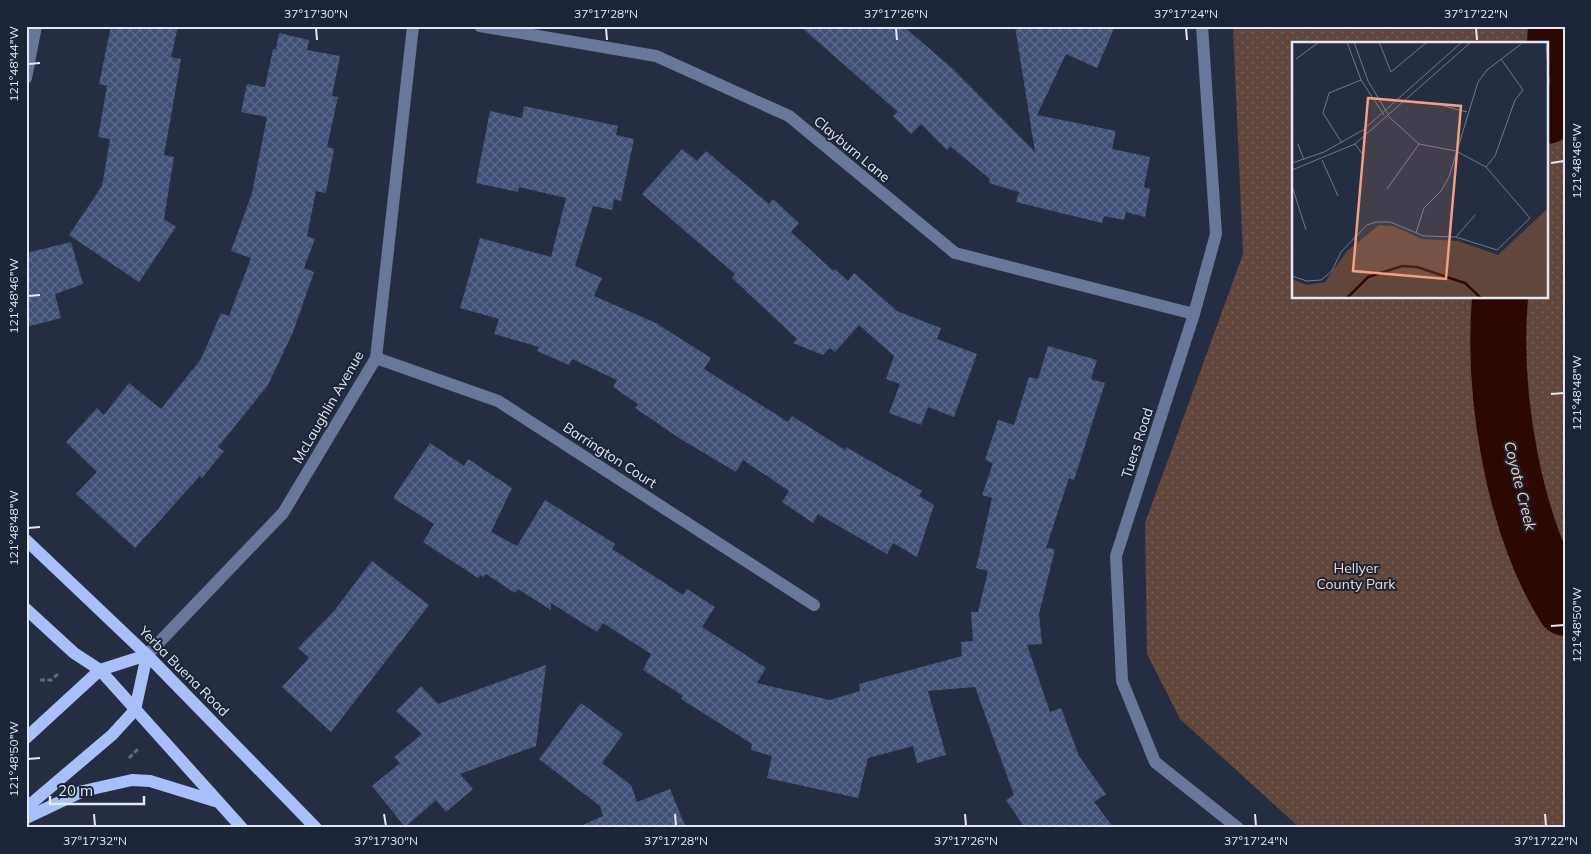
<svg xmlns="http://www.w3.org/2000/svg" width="1591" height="854" viewBox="0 0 1591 854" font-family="Mulish,sans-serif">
<defs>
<pattern id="park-dots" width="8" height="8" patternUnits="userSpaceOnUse" patternTransform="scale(1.25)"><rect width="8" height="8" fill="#61463b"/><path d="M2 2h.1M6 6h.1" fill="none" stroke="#776158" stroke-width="1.8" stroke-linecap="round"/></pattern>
<pattern id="building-cross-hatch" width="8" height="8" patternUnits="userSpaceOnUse" patternTransform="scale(1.25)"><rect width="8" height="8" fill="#415076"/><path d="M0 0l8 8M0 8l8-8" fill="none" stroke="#5c698a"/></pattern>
</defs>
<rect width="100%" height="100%" fill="#252d42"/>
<!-- park -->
<path fill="url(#park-dots)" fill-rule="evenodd" d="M1233,26h332v802h-265l-120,-109 -33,-65 -2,-131 98,-269zM1294,44h253v254h-253z"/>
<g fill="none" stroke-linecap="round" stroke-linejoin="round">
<!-- river -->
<g stroke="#2d0800" stroke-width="56">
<path d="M1547,116l6,-42 3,-48"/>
<path d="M1500,298c-8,96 13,227 65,310"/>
</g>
</g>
<!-- building -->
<g fill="url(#building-cross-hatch)">
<path d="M111,26h67l-7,31 10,2 -17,96 10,2 -10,62 12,8 -37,55 -70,-47 33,-49 8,-47 -12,-2 9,-51 -8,-2z"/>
<path d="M800,26h103l50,43 82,83 -20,-126h100l-18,42 -31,-14 -29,61 79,16 -4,18 38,8 -6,30 6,2 -5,28 -19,-5 -2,8 -20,-4 -2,7 -86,-21 3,-10 -30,-9 1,-4 -40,-33 -3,4 -26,-26 -10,10 -18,-18 5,-4z"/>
<path d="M279,33l30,7 -2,10 33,6 -8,40 6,1 -11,50 7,2 -8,44 -10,-2 -9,45 8,3 -11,29 10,4 -21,60 -25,53 -50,62 6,4 -22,27 -2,-2 -65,72 -59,-54 21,-22 -31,-30 31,-34 7,7 25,-32 32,26 40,-50 20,-46 8,3 22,-58 -20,-7 21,-58 15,-76 -26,-5 6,-28 18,3 8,-38h3z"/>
<path d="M524,106l94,20 -2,9 18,4 -13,62 -7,-2 -2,11 -19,-4 -18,60 27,12 -8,18 62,27 55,35 -7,11 84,53 4,-6 53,34 1,-3 76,44 -3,5 15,9 -17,52 -24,-14 -6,11 -69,-40 -5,9 -31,-21 7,-11 -46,-31 -7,12 -57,-34 -44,-30 3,-4 -25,-17 4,-7 -45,-21 -3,6 -32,-14 2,-4 -45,-13 5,-15 -39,-11 20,-70 71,19 15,-59 -47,-11 -1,5 -42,-9 14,-72 32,7z"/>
<path d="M682,149l15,12 9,-10 63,53 4,-5 26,24 -8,9 42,39 2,-2 13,12 6,-8 43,38 44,17 -4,11 40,15 -23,63 -26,-10 -7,18 -32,-12 11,-29 -14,-5 8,-23 -35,-31 -24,27 -5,-4 -7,7 -30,-12 4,-4 -65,-61 3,-4 -93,-80z"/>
<path d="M71,242l12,42 -28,10 6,24 -35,9v-74z"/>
<path d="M1048,346l49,14 -6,19 14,4 -31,97 -5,-2 -23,70 9,1 -16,65 3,30 -15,1 23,67 11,-4 18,48 27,38 -12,8 20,26h-89l-19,-28 8,-5 -39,-108 -47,4 18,64 -29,8 -4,-17 -45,12 -10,40 -91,-20 5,-22 -21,-6 1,-6 -71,-45 2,-3 -40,-26 8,-16 -48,-31 -6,9 -46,-29v7l-33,-21 -3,4 -29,-19 -3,3 -3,-2 -2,3 -55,-36 11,-18 -41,-26 37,-55 34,23 4,-7 44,29 -21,44 26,14 28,-46 70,44 -3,5 71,46 4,-6 28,18 -13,20 64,41 -9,15 73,17 30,-9 -1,-7 103,-28 -1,-14 12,-1 -2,-29h7l10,-41 -12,-3 16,-70 -10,-3 11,-32 -8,-3 13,-40 16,5 15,-48 9,2z"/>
<path d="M372,561l57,44 -98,127 -49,-45 27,-29 -11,-10 36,-37z"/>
<path d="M546,665l-10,81 -76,28 13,15 -27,23 -10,-12 -31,27 -33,-41 28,-23 -6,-6 28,-23 -26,-23 25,-25 17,18z"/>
<path d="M581,703l42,31 -21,29 29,22 6,17 33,-13 16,39h-110l27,-12 -3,-10 -61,-47z"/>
</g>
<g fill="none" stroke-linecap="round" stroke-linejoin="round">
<!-- path -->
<g stroke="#626a7c" stroke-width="3" stroke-dasharray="5 2.5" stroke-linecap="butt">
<path d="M40,680h11l7,-6"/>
<path d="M129,758l10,-10"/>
</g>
<!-- minor -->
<g stroke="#68779a" stroke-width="12">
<path d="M480,26l176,30 133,60 166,137 239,61"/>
<path d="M1202,26l14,208 -22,80 -78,242 6,125 33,81 83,66"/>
<path d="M26,78l10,-52"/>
<path d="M376,358l122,43 316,204"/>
<path d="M147,655l136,-142 93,-155 37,-332"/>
</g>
<!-- major -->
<g stroke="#a8c0f9" stroke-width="12">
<path d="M26,540l121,115 169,173"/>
<path d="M26,609l48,44 26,17 142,158"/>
<path d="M26,738l74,-68 47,-15"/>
<path d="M26,808l86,-73 23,-25 12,-55"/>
<path d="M26,818l57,-27 49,-11 18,1 65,20"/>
</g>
</g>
<!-- ticks -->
<path fill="none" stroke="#e2e8f5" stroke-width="2" d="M316,28l1,12M606,28l1,12M896,28l1,12M1186,28l1,12M1476,28l1,12M28,64l12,-1M1551,163l13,-2M28,296l12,-1M1551,394l13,-1M28,528l12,-1M1551,626l13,-1M28,759l12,-1M94,814l1,12M384,814l2,12M675,814l1,12M965,814l1,12M1255,814l1,12M1545,814l1,12"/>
<g text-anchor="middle" stroke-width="4" stroke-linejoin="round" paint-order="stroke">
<!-- street labels -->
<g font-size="14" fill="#e2e8f5" stroke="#1c2437">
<text transform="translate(852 149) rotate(40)" y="5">Clayburn Lane</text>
<text transform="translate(328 407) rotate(-60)" y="5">McLaughlin Avenue</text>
<text transform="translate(1137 443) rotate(-72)" y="5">Tuers Road</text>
<text transform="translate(610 455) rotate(33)" y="5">Barrington Court</text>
<text transform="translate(184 671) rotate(45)" y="5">Yerba Buena Road</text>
</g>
<!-- park labels -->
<g font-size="14" fill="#f8d9cd" stroke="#1c2437">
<text x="1356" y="573">Hellyer<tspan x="1356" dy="16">County Park</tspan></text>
</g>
<!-- water labels -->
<g font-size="15" font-style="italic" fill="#fed0be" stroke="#1c2437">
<text transform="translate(1520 486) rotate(76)" y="5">Coyote Creek</text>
</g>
</g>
<!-- overview -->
<g transform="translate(1292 42)">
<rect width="256" height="256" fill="#252d42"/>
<path d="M256,166v90h-256v-19l15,6 18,-3 22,-31 32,-26 14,1 29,13 36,2 40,14z" fill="#61463b"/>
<path fill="none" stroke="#2d0800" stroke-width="2.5" d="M55,256l21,-21 34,-11 15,1 48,16 16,15"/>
<path fill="none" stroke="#71788a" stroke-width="1" d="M55,0l14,38 23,35M62,0l14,39 20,33M87,0l12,30 36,-30M254,0l3,40M4,17l23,-17M152,64l23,6M50,101l-19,-30 6,-20 32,-13M6,102l6,16M63,102l9,12M30,118l16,36M0,121l32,-11 39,-22 99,-88M194,125l9,-11 20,-56 8,-10 -22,-31M0,128l63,-26 116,-102M0,144l14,44M95,147l32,-45M124,191l8,-25 17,-17 8,-14 29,-95 9,-12 34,-26M164,195l19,-22M0,234l15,5 14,-1 11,-9 9,-19 26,-27 9,-3h14l34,14 32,1 41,13 33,-32 -44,-51 -30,-16 -37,-7 -31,-28"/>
<path fill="#f2a07f" fill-opacity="0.15" stroke="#f2a07f" stroke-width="2.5" d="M76,56l93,8 -15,173 -93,-8z"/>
<rect width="256" height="256" fill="none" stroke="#e2e8f5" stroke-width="2.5"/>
</g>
<!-- border -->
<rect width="1591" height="854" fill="none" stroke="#1c2437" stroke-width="55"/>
<!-- scale -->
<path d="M50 796v8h94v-8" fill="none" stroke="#e2e8f5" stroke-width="2.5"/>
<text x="58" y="796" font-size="15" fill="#e2e8f5" stroke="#1c2437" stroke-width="4" paint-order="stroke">20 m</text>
<rect x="28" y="28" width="1536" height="798" fill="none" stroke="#e2e8f5" stroke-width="2"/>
<g font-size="12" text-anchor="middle" fill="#e2e8f5">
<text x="316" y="18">37°17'30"N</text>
<text x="606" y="18">37°17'28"N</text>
<text x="896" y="18">37°17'26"N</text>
<text x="1186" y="18">37°17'24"N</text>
<text x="1476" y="18">37°17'22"N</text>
<text transform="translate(14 64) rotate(-90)" y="4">121°48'44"W</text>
<text transform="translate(1577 161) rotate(-90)" y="4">121°48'46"W</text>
<text transform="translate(14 296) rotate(-90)" y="4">121°48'46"W</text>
<text transform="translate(1577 393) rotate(-90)" y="4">121°48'48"W</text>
<text transform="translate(14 528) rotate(-90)" y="4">121°48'48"W</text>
<text transform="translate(1577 625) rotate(-90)" y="4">121°48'50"W</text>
<text transform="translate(14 759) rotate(-90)" y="4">121°48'50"W</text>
<text x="95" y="845">37°17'32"N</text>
<text x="386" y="845">37°17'30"N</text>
<text x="676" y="845">37°17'28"N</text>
<text x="966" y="845">37°17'26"N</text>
<text x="1256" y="845">37°17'24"N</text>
<text x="1546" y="845">37°17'22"N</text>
</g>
</svg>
